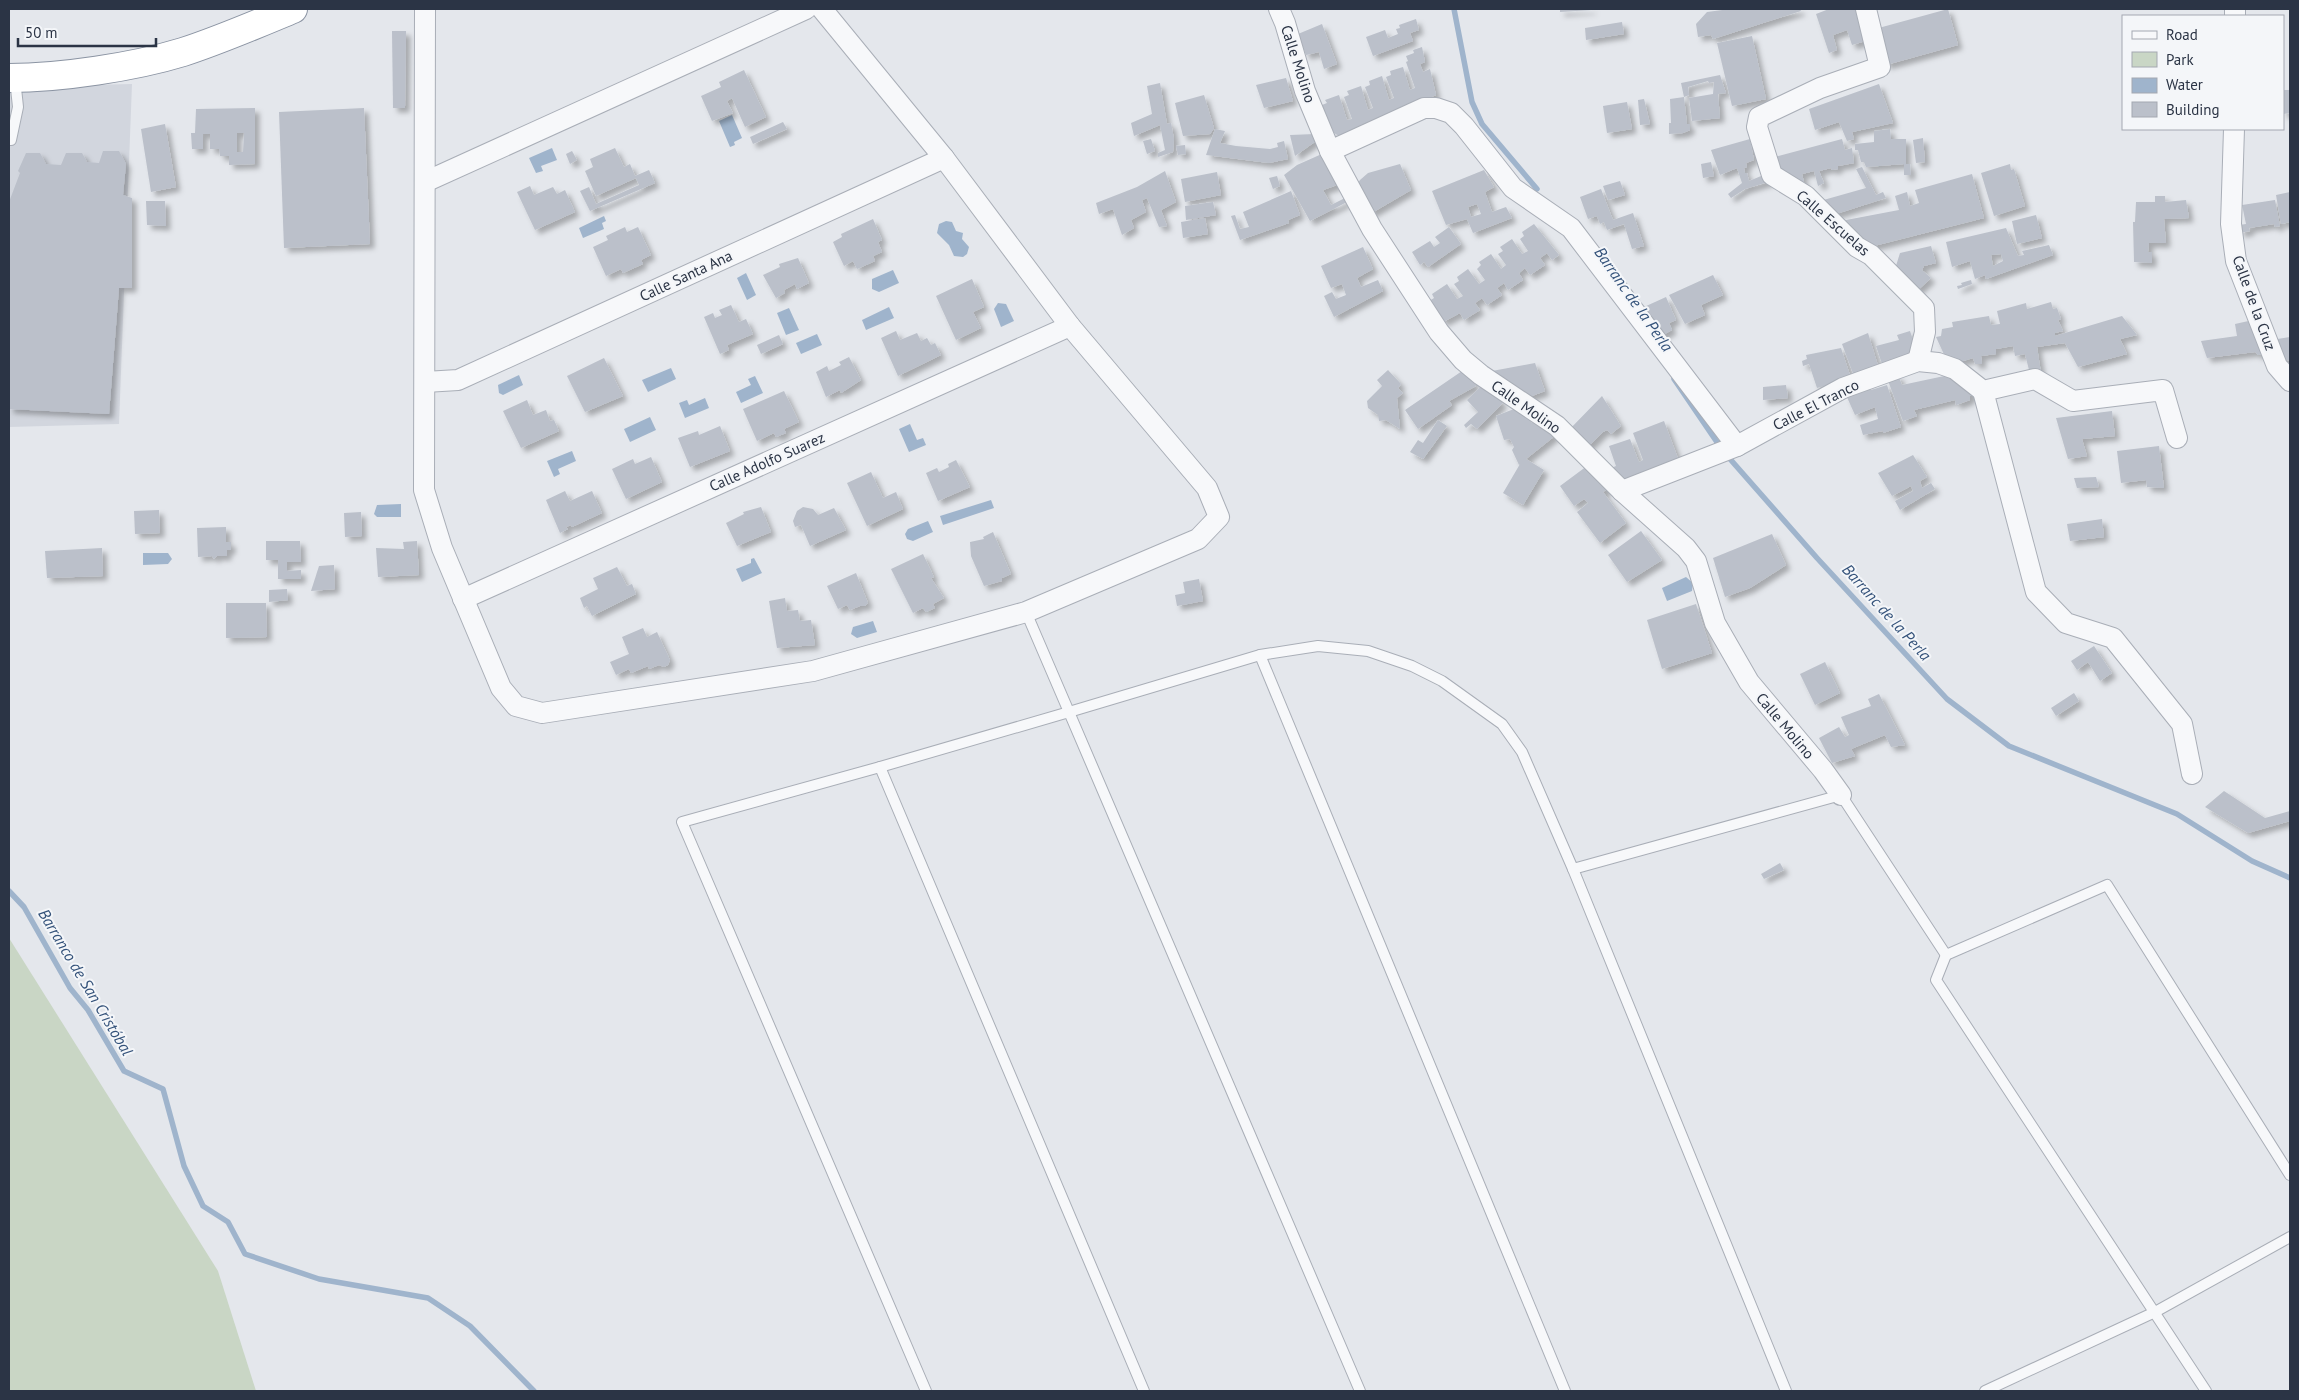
<svg xmlns="http://www.w3.org/2000/svg" width="2299" height="1400" viewBox="0 0 2299 1400" font-family="'PT Sans',sans-serif">
<defs>
<filter id="shadow"><feDropShadow dx="4.5" dy="4.5" stdDeviation="2.5" flood-color="#0004"/></filter>
</defs>
<rect width="100%" height="100%" fill="#e4e7ec"/>
<!-- built -->
<path fill="#d2d6de" d="M132,84l-13,340 -110,3v-340z"/>
<!-- green -->
<path fill="#c9d6c5" d="M9,938l209,333 38,120h-247z"/>
<!-- water -->
<g fill="#9fb4cc">
<path d="M732,115l10,23 -8,4 1,3 -5,2 -11,-26z"/>
<path d="M552,148l5,12 -16,6 2,5 -7,2 -7,-15z"/>
<path d="M604,216l2,5 -4,2 2,6 -21,9 -4,-10z"/>
<path d="M946,221l6,1 4,9 7,2 -1,6 7,8 -2,7 -4,3 -9,-1 -5,-11 -12,-12 2,-9z"/>
<path d="M893,270l6,13 -20,9 -7,-3v-10z"/>
<path d="M746,273l10,22 -9,5 -10,-22z"/>
<path d="M998,303l8,1 8,17 -13,6 -7,-18z"/>
<path d="M889,307l5,11 -28,12 -4,-10z"/>
<path d="M789,308l10,22 -13,5 -9,-22z"/>
<path d="M817,334l5,11 -21,9 -5,-11z"/>
<path d="M671,368l5,11 -28,13 -6,-12z"/>
<path d="M519,375l4,10 -20,10 -4,-2 -1,-8z"/>
<path d="M755,376l8,17 -22,10 -5,-11 15,-7 -3,-6z"/>
<path d="M705,398l4,10 -24,10 -6,-15 8,-3 2,5z"/>
<path d="M650,417l6,13 -26,12 -6,-13z"/>
<path d="M910,424l7,16 6,-2 3,7 -17,7 -10,-23z"/>
<path d="M572,451l4,10 -18,8 2,5 -6,3 -7,-16z"/>
<path d="M991,500l3,8 -51,17 -3,-9z"/>
<path d="M401,504v13h-24l-3,-3 3,-9z"/>
<path d="M928,521l5,11 -20,9 -6,-2 -2,-5 3,-5z"/>
<path d="M143,553h25l4,6 -4,5 -25,1z"/>
<path d="M754,558l8,15 -20,9 -6,-13 15,-6v-4z"/>
<path d="M1686,577l7,6 -1,8 -25,10 -5,-13z"/>
<path d="M873,621l4,11 -20,6 -6,-4 2,-7z"/>
</g>
<g fill="none" stroke-linecap="round" stroke-linejoin="round">
<!-- stream -->
<g stroke="#9fb4cc" stroke-width="5.5">
<path d="M1454,9l18,93 10,22 55,65"/>
<path d="M1674,379l49,72 94,107 130,141 62,47 168,68 75,47 38,17"/>
<path d="M9,891l15,16 46,81 18,22 36,61 39,18 21,77 19,40 25,16 17,32 74,25 109,19 42,28 64,65"/>
</g>
</g>
<!-- building -->
<g fill="#bbc0ca" fill-rule="evenodd" filter="url(#shadow)">
<path d="M1560,9h32v1l-32,2z"/>
<path d="M1730,9h70l1,2 -88,28 -2,-4 -13,2 -2,-13 11,-12z"/>
<path d="M1829,9h30l10,31 -17,5 -5,-15 -14,5 4,15 -8,3 -13,-39z"/>
<path d="M1948,9l10,36 -72,20 -11,-36z"/>
<path d="M1416,19l3,11 -9,3 3,8 -40,15 -7,-19 19,-7 3,8 10,-4 -2,-5 4,-1 -1,-3z"/>
<path d="M1622,22l2,12 -38,6 -1,-12z"/>
<path d="M1322,24l15,40 -13,5 -5,-17 -13,3 -8,-21z"/>
<path d="M392,31h14l-1,77h-12z"/>
<path d="M1752,36l14,63 -34,7 -15,-63z"/>
<path d="M1422,47l3,15 -5,2 3,8 7,-3 6,26 -95,42 -7,-4 -12,-28 5,-2 -2,-3 14,-5 8,25 5,-1 -8,-22 5,-2 -2,-4 14,-5 7,24 5,-2 -8,-21 5,-2 -1,-4 13,-5 7,24 5,-2 -8,-21 5,-2 -1,-4 13,-4 7,23 5,-2 -9,-26 2,-1 -2,-5 8,-3 -1,-3z"/>
<path d="M744,70l22,47 -21,10 -13,-29 -5,3 6,12 -21,8 -11,-25 20,-9 -2,-5z"/>
<path d="M1720,75l6,18 -8,1 2,24 -28,3 -3,-23 24,-4 1,-12 -5,1 -1,-2 -20,6 1,8 -5,2 -3,-14z"/>
<path d="M1286,78l7,23 -29,7 -8,-23z"/>
<path d="M1160,83l7,41 4,-1 3,16 -1,13 -15,5v-4l7,-3 -5,-25 -26,11 -3,-13 21,-9 -5,-28z"/>
<path d="M1879,84l14,39 -41,9 2,7 -7,2 -8,-19 -24,8 -6,-21z"/>
<path d="M2283,90h7v23l-7,1z"/>
<path d="M1204,95l10,33 -4,6 -27,2 -8,-33z"/>
<path d="M1684,97l3,27h3v6l-7,3 -14,1v-11h2l-1,-24z"/>
<path d="M1644,99l6,25 -10,1 -2,-25z"/>
<path d="M1627,102l5,27 -25,4 -4,-27z"/>
<path d="M255,108v56l-26,1v-9h-9l-1,-7h-9v-15h-7v15h-11l-1,-16h4l1,-24zM237,133h7l-1,19h-6z"/>
<path d="M364,108l6,136 -86,4 -5,-136z"/>
<path d="M783,122l4,7 -34,15 -3,-7z"/>
<path d="M165,124l11,63 -25,5 -10,-63z"/>
<path d="M1215,129l10,2 -5,12 16,3 34,3 8,-2 -1,-4 7,-2 4,18 -19,4 -63,-8z"/>
<path d="M1890,129l1,10h15v25h4l1,11h-7v-11l-38,3 -2,-5h-3l-3,-12h-3v-6l19,-2v-11z"/>
<path d="M1315,134l1,7 -21,15 -5,-21z"/>
<path d="M1923,138l2,24 -9,1 -3,-23z"/>
<path d="M1151,139l4,12 -8,3 -4,-13z"/>
<path d="M1750,139l4,21 -8,3 1,4 -3,1 1,5h2l2,8 17,-7 5,7 -26,8 -14,9 -3,-4 14,-11 -5,-15 -17,7 -9,-25z"/>
<path d="M1842,139l3,11 7,-2 2,15 -16,3v3l-6,1 -1,-2 -12,3 5,12 -6,3 -4,-15 -12,3 3,12 -31,-16 -3,-12z"/>
<path d="M1185,145l1,9 -8,1 -2,-9z"/>
<path d="M615,148l9,19 6,-3 5,12 14,-6 6,13 -65,28 -10,-20 9,-4 7,17 43,-19 -3,-7 -40,18 -11,-25 8,-4 -3,-8z"/>
<path d="M103,151h16l7,13 -3,31 9,3v90h-13l-10,126 -100,-5v-207l11,-29 -2,-2 8,-18h14l6,11 15,1 5,-12h16l5,9 12,1z"/>
<path d="M572,151l5,9 -7,4 -4,-10z"/>
<path d="M1324,153l16,31 -17,6 8,15 14,-7 2,4 -37,19 -26,-46 13,-10z"/>
<path d="M1711,162l3,14 -11,2 -2,-14z"/>
<path d="M1400,164l11,26 -41,24 -12,-31 2,-3 8,-7z"/>
<path d="M2010,164l1,6 3,-1 11,37 -31,10 -13,-43z"/>
<path d="M1862,167l14,28 7,-3 3,6 -53,17 -13,-14 46,-13 -10,-19z"/>
<path d="M1484,170l10,17 -9,5 7,20 14,-5 6,11 -39,15 -6,-14 -21,6 -14,-34zM1477,204l4,10 -10,3 -3,-10z"/>
<path d="M1165,171l11,31 -15,8 6,16 -8,1 -12,-29 -5,2 4,12 -15,8 3,8 -12,7 -9,-26 -14,5 -3,-11 41,-16z"/>
<path d="M1217,172l4,23 -36,7 -4,-23z"/>
<path d="M1972,174l12,44 -118,30 -23,-23 3,-5 53,-10 -4,-14 12,-4 3,14 9,-3 -4,-13z"/>
<path d="M1277,176l3,10 -7,3 -4,-11z"/>
<path d="M1620,181l5,14 -17,5 -5,-14z"/>
<path d="M530,186l4,9 19,-8 4,7 8,-4 10,22 -40,18 -18,-38z"/>
<path d="M1601,189l12,31 20,-7 11,33 -12,3 -8,-25 -17,6 -3,-8 -4,2 -3,-8 -9,3 -8,-22z"/>
<path d="M1291,191l9,24 -12,5 1,3 -49,17 -9,-24 4,-1 5,14 9,-2 -6,-15z"/>
<path d="M2290,192v30l-9,2 -5,-29z"/>
<path d="M2155,196h10v6l21,-2 3,18 -25,1 2,24h-17l-1,9h4v11l-18,-1 -1,-40h2l1,-20h19z"/>
<path d="M2275,200l5,26 -5,1 -1,-3 -25,4 1,3 -10,2 -1,-8 7,-1 -4,-19z"/>
<path d="M146,201h19l1,25 -19,-1z"/>
<path d="M1213,202l3,13 -30,5 -1,-14z"/>
<path d="M2036,215l6,23 -25,6 -5,-23z"/>
<path d="M1205,218l3,16 -25,4 -2,-16z"/>
<path d="M873,219l9,21 -4,2 4,10 -9,4 2,5 -18,8 -4,-8 -9,5 -11,-24 9,-5 -1,-3z"/>
<path d="M1534,224l25,31 -7,5 -5,-7 -7,5 5,7 -15,10 -5,-7 -6,5 4,7 -15,10 -4,-7 -7,5 5,7 -15,10 -5,-7 -7,5 5,7 -16,10 -4,-7 -17,9 -14,-21 5,-3 -2,-4 15,-10 10,15 6,-3 -9,-12 5,-3 -2,-4 11,-8 11,15 6,-4 -8,-11 4,-4 -2,-3 12,-8 10,15 5,-4 -8,-11 5,-3 -3,-4 12,-8 10,15 6,-3 -8,-12 4,-3 -2,-4z"/>
<path d="M625,227l2,5 11,-5 13,28 -10,5 2,4 -20,9 -2,-4 -15,7 -13,-29 15,-7 -2,-4z"/>
<path d="M1449,227l12,17 -33,23 -4,-5 -4,3 -8,-13 18,-11 4,6 6,-4 -5,-6z"/>
<path d="M2006,228l12,28 6,-1 -2,-4 27,-6 4,10 -67,24 -1,-4 -10,4 -5,-18 -18,6 -6,-25zM2001,254l2,7 -10,5 -2,-11z"/>
<path d="M1931,246l5,17 -12,3 -2,4 9,8 -14,13 -22,-22 5,-16z"/>
<path d="M1363,247l10,22 -16,9 4,9 17,-7 5,11 -49,26 -10,-21 8,-4 4,7 10,-4 -4,-11 -11,4 -10,-22z"/>
<path d="M798,258l11,25 -12,6 -2,-5 -11,6 1,3 -9,5 -13,-23 17,-8 -1,-3z"/>
<path d="M1713,275l10,20 -22,10 4,10 -20,9 -16,-29z"/>
<path d="M972,279l12,28 -11,5 8,16 -25,12 -20,-44z"/>
<path d="M1971,280l1,4 -14,5 -1,-3 5,-1 -1,-2z"/>
<path d="M1666,297l10,23 -7,3 3,7 -13,7 -15,-30z"/>
<path d="M2051,302l2,7 4,-1 4,11 -3,1 5,11 -8,2v3l67,-20 15,19 -17,4 7,15 -49,13 -13,-24 -28,4 4,26 -11,1 -5,-20 -10,2 -2,-10 -17,3v5l-15,2 1,8h-7l-2,-6 -20,6 -5,-1 -12,-26 5,-1 1,-7 11,-2 -1,-5 37,-6 2,9 9,-1 -3,-13 29,-8 1,6z"/>
<path d="M731,305l8,17 7,-3 7,15 -26,11 2,5 -9,4 -16,-37 9,-4 2,5 7,-3 -3,-5z"/>
<path d="M2253,320l14,33 -9,2 -3,-3 -48,6 -6,-17 36,-5 -2,-12z"/>
<path d="M896,331l4,9 17,-7 4,8 6,-3 4,7 4,-2 6,12 -43,21 -17,-38z"/>
<path d="M1910,331l5,15 -5,13 -27,8 -7,-21 23,-6 -2,-5z"/>
<path d="M1868,333l11,36 -25,7 -12,-32z"/>
<path d="M779,335l4,9 -22,10 -4,-9z"/>
<path d="M2290,337v23l-12,1 -7,-21z"/>
<path d="M1841,348l10,30 -34,10 -8,-24 -6,2 -1,-5 5,-2 -1,-4z"/>
<path d="M849,357l12,23 -20,13 -1,-3 -14,7 -10,-25 11,-6 2,5 12,-6 -2,-3z"/>
<path d="M604,358l19,38 -38,16 -18,-36z"/>
<path d="M1535,363l10,28 -21,8 -32,-28z"/>
<path d="M1465,369l11,17 -27,15 3,4 -34,24 -13,-19z"/>
<path d="M1388,370l13,14 -3,4 5,5 -6,5 3,31 -14,-9 -7,1 -1,-6 -10,-7 -1,-7 15,-15 -5,-6z"/>
<path d="M1898,375l4,10 47,-10v3l7,-2 1,9 8,-2 12,12 -7,1v4l-14,5 -1,-5 -41,10 3,6 -14,5 -16,-43z"/>
<path d="M1483,384l20,19 -26,26 -6,-5 -5,4 -2,-3 14,-13 -11,-12z"/>
<path d="M1786,385l2,13 -25,2v-13z"/>
<path d="M1869,385l2,5 16,-5 14,42 -18,6v-2l-20,4 -3,-10 18,-6 -3,-12 -20,8 -9,-20z"/>
<path d="M784,391l15,31 -15,7 2,4 -10,4 -2,-4 -17,8 -14,-32z"/>
<path d="M1602,396l19,30 -10,8 -4,-4 -4,2 -16,16 -19,-17z"/>
<path d="M527,400l6,15 13,-5 4,11 4,-1 5,11 -38,17 -18,-37z"/>
<path d="M1519,407l13,16 7,-4 17,16 -30,24 18,11 -21,35 -20,-12 17,-29 -1,1 -7,-15 2,-3 -4,-8 -6,1 -8,-24z"/>
<path d="M2112,411l3,25 -33,3 5,17 -19,3 -12,-41z"/>
<path d="M1438,420l9,6 -24,33 -13,-7 8,-12 5,3z"/>
<path d="M1664,421l15,40 -53,20 -20,-11 10,-4 -7,-20 21,-7 9,23 4,-2 -10,-27z"/>
<path d="M720,426l10,25 -40,16 -12,-29 20,-7 1,4z"/>
<path d="M2159,446l5,42 -17,-1 -1,-7 -25,3 -4,-32z"/>
<path d="M1913,455l14,22 -7,4 2,7 9,-5 4,6 -35,21 -5,-9 18,-10 -2,-5 -19,10 -14,-23z"/>
<path d="M651,457l11,25 -36,17 -14,-30 21,-10 2,5z"/>
<path d="M956,460l14,27 -32,14 -12,-28 11,-5 2,4 10,-5 -1,-3z"/>
<path d="M1587,466l11,16 3,-2 8,8 -6,4 23,31 -26,20 -23,-31 11,-9 -4,-4 -10,7 -14,-20z"/>
<path d="M871,472l12,26 13,-6 7,17 -36,17 -20,-43z"/>
<path d="M2096,477l3,10 -22,1 -3,-10z"/>
<path d="M565,491l5,10 22,-10 10,22 -30,14 -1,-2 -5,2 2,2 -8,4 -14,-33z"/>
<path d="M761,507l10,25 -34,14 -11,-23 18,-9 -1,-2z"/>
<path d="M803,507l10,2 5,6 16,-7 12,22 -36,16 -9,-21 -6,2 -2,-6 4,-10z"/>
<path d="M159,510l1,23 -25,1 -1,-23z"/>
<path d="M361,512l1,24 -17,1 -1,-24z"/>
<path d="M2102,519l2,18 -34,4 -3,-17z"/>
<path d="M226,527v15h5v8h-4v6h-10l-3,3 -2,-3 -14,1 -1,-29z"/>
<path d="M1641,531l21,29 -35,22 -19,-27z"/>
<path d="M993,532l18,42 -9,4v3l-18,5 -13,-30 -1,-14 14,-3 -1,-2z"/>
<path d="M1772,534l14,31 -36,23 -25,9 -12,-39z"/>
<path d="M266,541h34l1,21h-14v9l14,-1v9h-23v-19h-12z"/>
<path d="M417,541l2,34 -41,2 -2,-29 28,1 -1,-7z"/>
<path d="M102,548l1,28 -56,2 -2,-27z"/>
<path d="M923,554l11,23 -3,1 13,20 -11,6 2,4 -9,4 -3,-4 -10,5 -22,-44z"/>
<path d="M334,565l1,24 -24,2 8,-25z"/>
<path d="M617,567l10,19 5,-2 4,10 -44,22 -5,-10 -3,2 -4,-10 18,-9 -5,-11z"/>
<path d="M856,573l12,30 -3,3h-5l-10,4 -3,-5 -9,4 -11,-23z"/>
<path d="M1199,579l4,22 -26,5 -2,-11 10,-2 -2,-11z"/>
<path d="M287,589l1,11 -19,2v-12z"/>
<path d="M785,598l2,13 11,-1 2,11 11,-1 4,25 -38,3 -8,-47z"/>
<path d="M226,603h40l1,34 -41,1z"/>
<path d="M1696,604l16,49 -50,16 -15,-49z"/>
<path d="M643,628l4,9 10,-5 13,28 -2,5 -4,2 -5,-2 -10,4 -1,-3 -17,7 -2,-4 -13,6 -6,-13 19,-8 -7,-17z"/>
<path d="M2094,646l18,27 -12,8 -12,-19 -11,8 -6,-9z"/>
<path d="M1825,662l15,31 -25,12 -15,-31z"/>
<path d="M2074,693l5,8 -23,15 -5,-8z"/>
<path d="M1879,694l26,51 -14,2 -6,-12 -34,14 4,7 -23,7 -13,-25 20,-11 6,10 4,-2 -8,-18 30,-11 -3,-7z"/>
<path d="M2224,791l41,27 25,-7v10l-42,12 -43,-26z"/>
<path d="M1780,863l4,7 -20,9 -3,-5z"/>
</g>
<g fill="none" stroke-linecap="round" stroke-linejoin="round">
<!-- service casing -->
<g stroke="#a9aeb7" stroke-width="12">
<g id="service">
<path d="M9,140h2l7,-33 -3,-28"/>
<path d="M1026,612l43,100 191,-57 58,-9 50,5 44,15 30,15 60,43 20,28 51,117 268,-74 105,160 161,-70 183,290"/>
<path d="M1260,655l305,736"/>
<path d="M880,767l-198,55 244,569"/>
<path d="M1573,869l213,522"/>
<path d="M1946,955l-10,25 270,411"/>
<path d="M1144,1391l-264,-624 189,-55 291,679"/>
<path d="M1985,1391l170,-79 135,-75"/>
</g>
</g>
<!-- minor casing -->
<g stroke="#a9aeb7" stroke-width="22">
<g id="minor">
<path d="M425,9l-1,481 18,58 59,140 15,18 26,7 271,-42 213,-59 172,-73 21,-22 -12,-29 -137,-162 -126,-168 -122,-149"/>
<path d="M1279,9l6,14 20,68 25,60 42,78 67,103 24,28 18,15 76,51 65,65 64,57 10,13 19,62 34,59 74,88 18,25"/>
<path d="M1866,9l14,58 -60,21 -61,29 -2,10 15,48 34,21 51,51 14,8 53,53 1,24 -7,29"/>
<path d="M2235,16v-7"/>
<path d="M2234,129l-3,95 5,37 41,105 13,15"/>
<path d="M1330,151l94,-43h12l15,5 13,13 49,62 58,40 166,218"/>
<path d="M425,182l381,-173"/>
<path d="M425,382l33,-2 486,-222"/>
<path d="M1983,391l53,201 30,31 47,15 69,86 10,50"/>
<path d="M1622,491l115,-45 106,-58 75,-27 20,2 17,6 28,22 52,-12 38,22 90,-11 14,48"/>
<path d="M463,599l607,-273"/>
</g>
</g>
<!-- trunk casing -->
<g stroke="#8b94a3" stroke-width="30">
<path id="trunk" d="M9,78c51,0 125,-11 174,-26 37,-12 74,-28 110,-43"/>
</g>
<!-- service -->
<use href="#service" stroke="#f7f8fa" stroke-width="10"/>
<!-- minor -->
<use href="#minor" stroke="#f7f8fa" stroke-width="20"/>
<!-- trunk -->
<use href="#trunk" stroke="#fff" stroke-width="28"/>
</g>
<g text-anchor="middle" stroke-width="4" stroke-linejoin="round" paint-order="stroke">
<!-- street labels -->
<g font-size="15" fill="#2b3445" stroke="#f4f6f9">
<text transform="translate(1298 64) rotate(72)" y="5">Calle Molino</text>
<text transform="translate(1833 223) rotate(41)" y="5">Calle Escuelas</text>
<text transform="translate(686 276) rotate(-25)" y="5">Calle Santa Ana</text>
<text transform="translate(2254 303) rotate(70)" y="5">Calle de la Cruz</text>
<text transform="translate(1816 405) rotate(-27)" y="5">Calle El Tranco</text>
<text transform="translate(1526 407) rotate(35)" y="5">Calle Molino</text>
<text transform="translate(767 462) rotate(-24)" y="5">Calle Adolfo Suarez</text>
<text transform="translate(1785 726) rotate(50)" y="5">Calle Molino</text>
</g>
<!-- water labels -->
<g font-size="16" font-style="italic" fill="#34527a" stroke="#f4f6f9">
<text transform="translate(1634 299) rotate(55)" y="6">Barranc de la Perla</text>
<text transform="translate(1887 612) rotate(48)" y="6">Barranc de la Perla</text>
<text transform="translate(86 982) rotate(59)" y="6">Barranco de San Cristóbal</text>
</g>
</g>
<!-- border -->
<rect width="2299" height="1400" fill="none" stroke="#2b3445" stroke-width="20"/>
<!-- legend -->
<rect x="2122" y="15" width="162" height="115" fill="#f4f6f9" stroke="#a4a8b1"/>
<rect x="2132" y="31" width="25" height="8" fill="#f7f8fa" stroke="#a4a8b1"/>
<text x="2166" y="40" font-size="15" fill="#2b3445">Road</text>
<rect x="2132" y="52" width="25" height="15" fill="#c9d6c5" stroke="#a4a8b1"/>
<text x="2166" y="65" font-size="15" fill="#2b3445">Park</text>
<rect x="2132" y="78" width="25" height="15" fill="#9fb4cc" stroke="#a4a8b1"/>
<text x="2166" y="90" font-size="15" fill="#2b3445">Water</text>
<rect x="2132" y="102" width="25" height="15" fill="#bbc0ca" stroke="#a4a8b1"/>
<text x="2166" y="115" font-size="15" fill="#2b3445">Building</text>
<!-- scale -->
<path d="M18 38v8h138v-8" fill="none" stroke="#2b3445" stroke-width="2.5"/>
<text x="25" y="38" font-size="15" fill="#2b3445" stroke="#f4f6f9" stroke-width="4" paint-order="stroke">50 m</text>
</svg>
